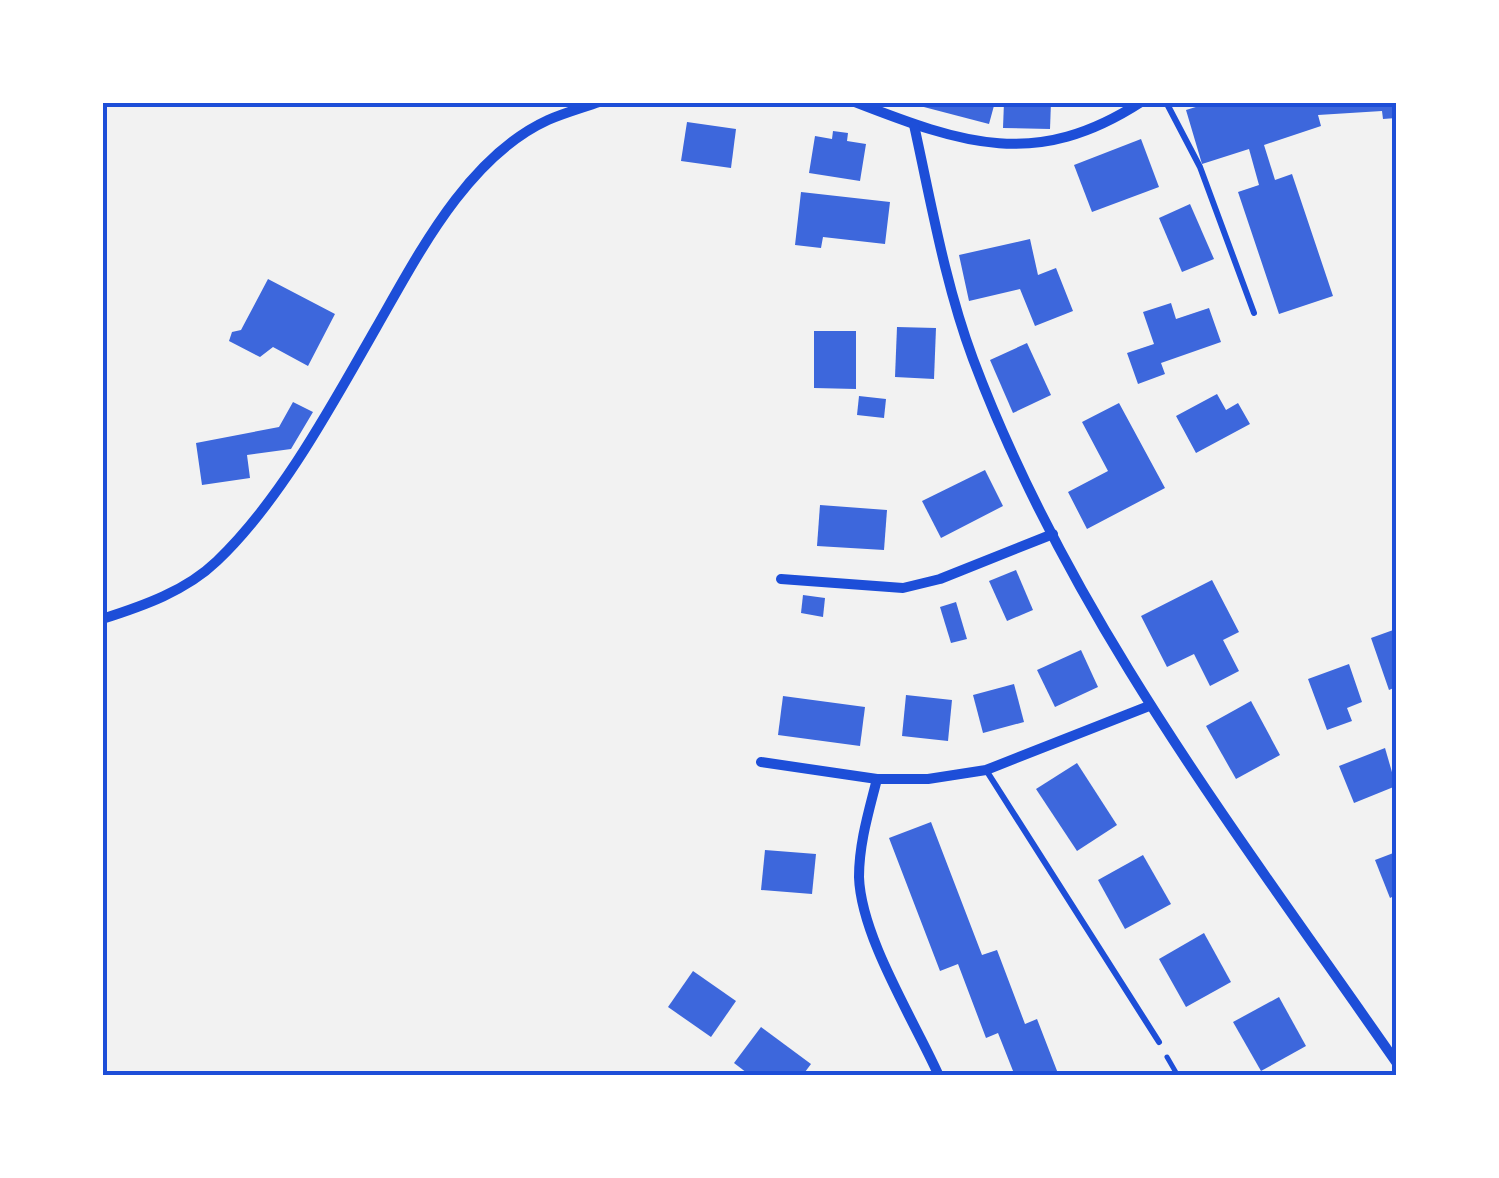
<svg xmlns="http://www.w3.org/2000/svg" width="1499" height="1178" viewBox="0 0 1499 1178" font-family="Montserrat,sans-serif">
<rect width="100%" height="100%" fill="#f2f2f2"/>
<!-- building -->
<g fill="#3d67dc">
<path d="M921,102h74l-6,22 -69,-18z"/>
<path d="M1004,102h47l-1,27 -47,-1z"/>
<path d="M1212,102h184v16l-13,1 -1,-8 -64,4 3,11 -57,19 11,35 17,-6 41,122 -54,18 -41,-122 21,-7 -10,-36 -47,15 -16,-54z"/>
<path d="M687,122l49,7 -5,39 -50,-7z"/>
<path d="M833,131l15,2 -1,8 19,3 -6,37 -51,-8 6,-37 17,3z"/>
<path d="M1141,139l18,48 -67,25 -18,-47z"/>
<path d="M801,192l89,10 -5,42 -62,-7 -2,11 -26,-3z"/>
<path d="M1190,204l24,55 -32,13 -23,-54z"/>
<path d="M1030,239l8,36 18,-7 17,43 -38,15 -15,-37 -51,12 -10,-46z"/>
<path d="M268,279l67,35 -27,52 -35,-19 -13,10 -31,-16 3,-9 9,-2z"/>
<path d="M1171,303l5,16 33,-11 12,34 -60,21 4,11 -27,10 -11,-31 27,-9 -11,-32z"/>
<path d="M897,327l39,1 -2,51 -39,-2z"/>
<path d="M814,331h42v58l-42,-1z"/>
<path d="M1027,343l24,52 -38,18 -23,-53z"/>
<path d="M1217,394l9,16 12,-7 12,21 -54,29 -20,-37z"/>
<path d="M859,396l27,3 -2,19 -27,-3z"/>
<path d="M293,402l20,10 -22,37 -44,6 3,23 -48,7 -6,-42 83,-16z"/>
<path d="M1119,403l46,85 -78,41 -19,-37 40,-21 -26,-49z"/>
<path d="M985,470l18,36 -62,32 -19,-37z"/>
<path d="M820,505l67,5 -3,40 -67,-4z"/>
<path d="M1016,570l17,40 -26,11 -18,-40z"/>
<path d="M1212,580l27,52 -16,8 16,31 -29,15 -16,-32 -27,13 -26,-51z"/>
<path d="M803,595l22,3 -2,19 -22,-4z"/>
<path d="M956,602l11,37 -16,4 -11,-36z"/>
<path d="M1396,629v58l-7,3 -18,-52z"/>
<path d="M1081,650l17,37 -43,20 -18,-37z"/>
<path d="M1349,664l13,38 -15,6 5,13 -25,9 -19,-51z"/>
<path d="M1014,684l10,38 -41,11 -10,-38z"/>
<path d="M906,695l46,5 -4,41 -46,-5z"/>
<path d="M783,696l82,11 -5,39 -82,-11z"/>
<path d="M1251,701l29,54 -44,24 -30,-53z"/>
<path d="M1385,748l11,38 -42,17 -15,-37z"/>
<path d="M1077,763l40,62 -40,26 -41,-62z"/>
<path d="M931,822l51,133 15,-5 28,74 12,-5 22,57h-44l-17,-43 -12,5 -28,-74 -18,7 -51,-133z"/>
<path d="M765,850l51,4 -4,40 -51,-4z"/>
<path d="M1396,852v43l-6,3 -15,-38z"/>
<path d="M1143,855l28,49 -46,25 -27,-49z"/>
<path d="M1204,933l27,49 -45,25 -27,-48z"/>
<path d="M693,971l43,30 -25,36 -43,-30z"/>
<path d="M1279,997l27,49 -45,25 -28,-49z"/>
<path d="M761,1027l50,37 -9,12h-51l-17,-13z"/>
</g>
<g fill="none" stroke-linecap="round" stroke-linejoin="round">
<!-- path -->
<path stroke="#1d4ed8" stroke-width="5" d="M1167,1057l11,19"/>
<!-- service -->
<g stroke="#1d4ed8" stroke-width="6">
<path d="M1166,102l34,65 54,146"/>
<path d="M986,770l173,272"/>
</g>
<!-- minor -->
<g stroke="#1d4ed8" stroke-width="10">
<path d="M855,102c108,42 181,68 286,0"/>
<path d="M914,125c17,77 31,159 59,234 97,259 267,478 423,703"/>
<path d="M781,579l122,9 37,-9 113,-45"/>
<path d="M102,619c41,-13 84,-28 115,-58 64,-61 115,-156 159,-233 42,-73 91,-171 172,-208 16,-7 34,-12 51,-18"/>
<path d="M761,762l116,17"/>
<path d="M939,1076c-25,-56 -78,-139 -80,-199 0,-34 10,-66 18,-98h51l58,-9 163,-64"/>
</g>
</g>
<!-- border -->
<rect width="1499" height="1178" fill="none" stroke="#ffffff" stroke-width="210"/>
<rect x="105" y="105" width="1289" height="968" fill="none" stroke="#1d4ed8" stroke-width="4"/>
</svg>
